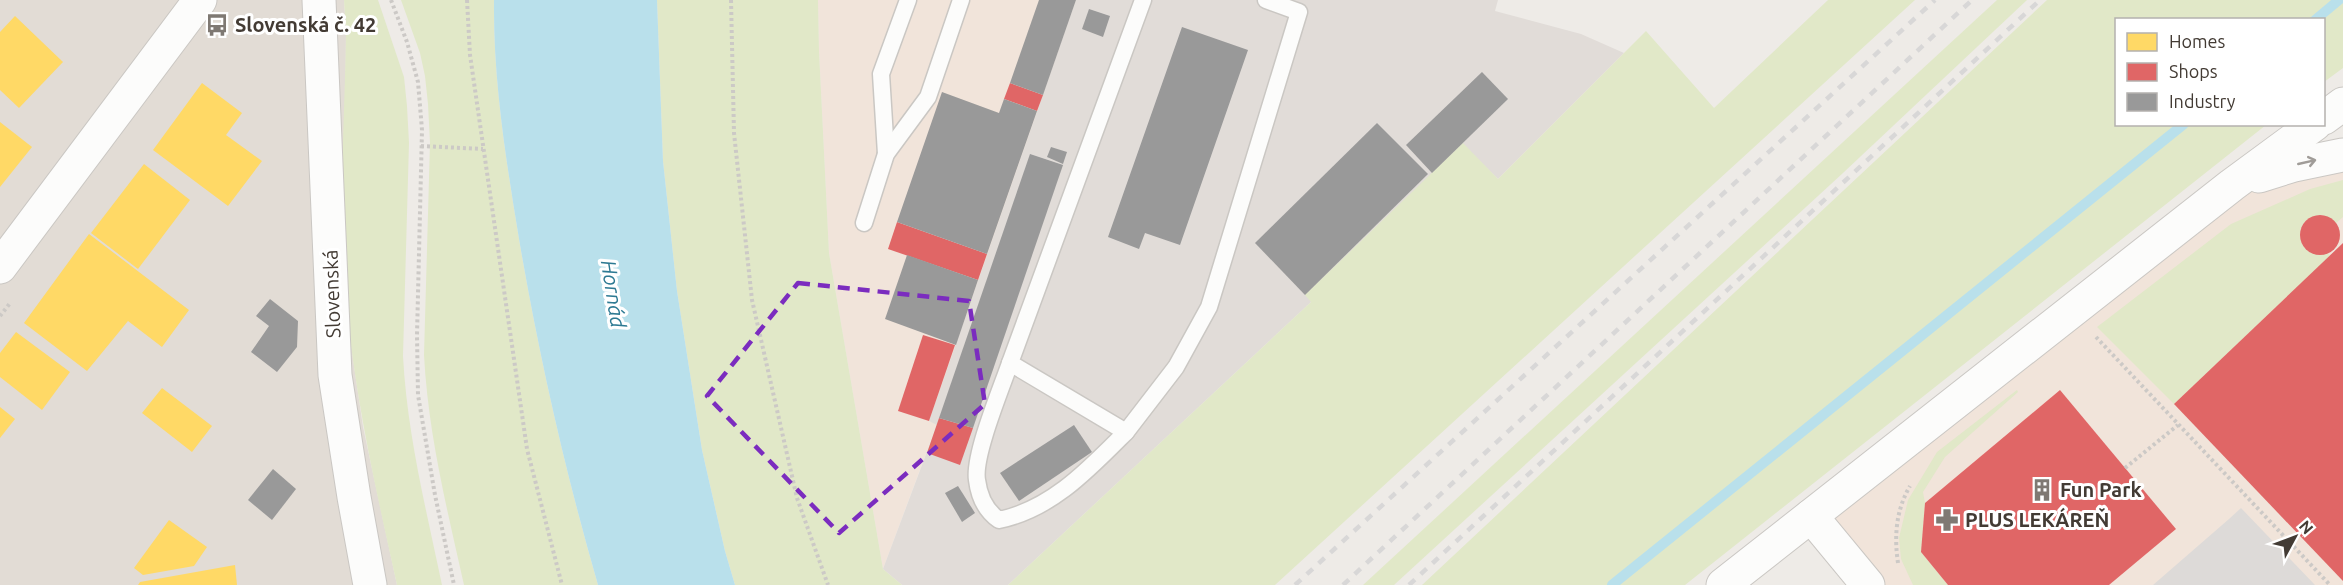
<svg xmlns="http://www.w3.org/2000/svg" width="2343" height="585" viewBox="0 0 2343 585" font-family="Ubuntu,sans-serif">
<rect width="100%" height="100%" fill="#eeebe7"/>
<!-- residential -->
<path fill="#e2dcd5" d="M0,0h344l2,33 -2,238 9,88 10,68 34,158h-397z"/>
<!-- commercial -->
<g fill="#f1e4da">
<path d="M818,0h258l-146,421 7,3 -54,145 -54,-316 -10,-202z"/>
<path d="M2343,155v430h-475l-57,-69 421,-331z"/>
</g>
<!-- industrial -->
<path fill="#e1dcd8" d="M1076,0h422l-3,11 86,23 43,19 -126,126 -33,-32 -154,155 -303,283h-106l-19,-16 54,-144 -8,-4z"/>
<!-- green -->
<g fill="#e1e8c8">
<path d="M344,0h34l26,77 3,29 2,37 -6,213c4,77 23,153 39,229h-45c-23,-104 -47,-208 -53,-315 -5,-78 1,-158 2,-237z"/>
<path d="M401,0h93c-1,80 12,160 25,239 20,117 46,232 79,346h-134c-17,-76 -36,-152 -40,-230l6,-212 -2,-39 -3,-28 -5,-23z"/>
<path d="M657,0h161l1,51 10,202 54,316 19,16h-167l-10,-34 -23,-101 -25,-159 -14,-130z"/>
<path d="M1828,0h87l-640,585h-267l303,-283 -6,-7 158,-152 35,36 148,-148 68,77z"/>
<path d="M1997,0h30l-184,173 -449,412h-31z"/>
<path d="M2047,0h296v68l-19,14v-62h-208v104l150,1 -581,460h-263z"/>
<path d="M2343,180v37l-8,7 -12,-9c-36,1 -26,48 5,38l2,3 -156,148 -77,-77 134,-103 79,-35z"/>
<path d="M2017,390l1,2 -73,65 -22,35 2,11 -4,49 27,33h-35l-12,-26 -2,-21 9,-38 29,-48z"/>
</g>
<!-- parking -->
<path fill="#dddad8" d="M2241,508l74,77h-162l76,-66z"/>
<!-- water -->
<path fill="#b9e0eb" d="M494,0h163l6,161 14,130 25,159 23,101 10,34h-137c-33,-114 -59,-229 -79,-346 -13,-79 -26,-159 -25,-239z"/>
<!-- homes -->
<g fill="#ffd966">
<path d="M15,16l48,46 -44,46 -19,-18v-58z"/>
<path d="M202,83l40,30 -16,22 36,26 -34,45 -75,-56z"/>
<path d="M0,122l32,25 -32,40z"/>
<path d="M144,164l46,36 -52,69 -47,-36z"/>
<path d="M89,234l100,76 -27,37 -34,-26 -41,50 -63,-48z"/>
<path d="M16,332l54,40 -28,38 -42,-33v-24z"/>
<path d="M162,388l50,38 -20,26 -50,-39z"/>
<path d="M0,407l15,12 -15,19z"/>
<path d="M169,520l38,27 -13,19 -51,9 -9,-7z"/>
<path d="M235,565l2,20h-99l2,-3z"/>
</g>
<!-- shops -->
<g fill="#e06666">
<path d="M1010,83l33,12 -6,16 -33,-12z"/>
<circle cx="2320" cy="235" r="20"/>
<path d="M897,222l90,32 -9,26 -90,-31z"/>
<path d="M2343,243v338l-169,-177z"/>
<path d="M923,335l32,10 -26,76 -31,-10z"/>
<path d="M2060,390l116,139 -67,56h-161l-27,-33 4,-49z"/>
<path d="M939,418l34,10 -13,37 -33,-12z"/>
</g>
<!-- industry -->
<g fill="#999">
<path d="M1039,0h37l-33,95 -33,-12z"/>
<path d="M1089,9l21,7 -7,21 -21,-8z"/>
<path d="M1182,27l66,23 -68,195 -35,-12 -6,16 -31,-12z"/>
<path d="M1482,72l26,27 -76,74 -26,-28z"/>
<path d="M942,92l57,21 5,-14 33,12 -50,143 -90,-32z"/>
<path d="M1377,123l51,51 -123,121 -50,-52z"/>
<path d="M1051,147l16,5 -4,12 -16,-7z"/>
<path d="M1030,154l33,11 -90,263 -34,-10z"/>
<path d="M907,255l71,25 -22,65 -71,-26z"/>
<path d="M270,299l28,22 -1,26 -20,25 -26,-20 18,-26 -13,-10z"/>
<path d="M1074,425l18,27 -73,49 -19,-28z"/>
<path d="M273,469l23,20 -24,31 -24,-20z"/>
<path d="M958,486l17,27 -13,9 -17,-29z"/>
</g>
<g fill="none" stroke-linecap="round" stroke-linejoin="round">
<!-- stream -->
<g stroke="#b9e0eb" stroke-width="10">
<path d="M2315,20l24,-20"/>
<path d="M1612,585l572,-461"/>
</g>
<!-- service casing -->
<g stroke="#cac7c3" stroke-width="19">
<g id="service">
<path d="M1143,0l-133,363 116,69 50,-65 33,-60 90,-295 -33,-12"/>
<path d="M886,154l-5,-80 27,-74"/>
<path d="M864,223l22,-69 42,-57 33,-97"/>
<path d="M1010,363c-9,26 -37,93 -33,117 2,16 9,31 22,40 53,-11 90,-51 127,-88"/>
</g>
</g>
<!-- minor casing -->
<g stroke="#cac7c3" stroke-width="35">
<g id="minor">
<path d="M319,0l16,375 19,122 16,88"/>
<path d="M2324,118l19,-14"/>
<path d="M2259,176l35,-11 49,-10"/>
<path d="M0,267l200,-267"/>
<path d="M1811,516l57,69"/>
<path d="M1723,585l509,-400 83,-61"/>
</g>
</g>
<!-- path -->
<g stroke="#ccc9c6" stroke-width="4" stroke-dasharray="3 3" stroke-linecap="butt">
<path d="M391,0l16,42 11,40 4,48 -5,205 1,60 17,100 19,90"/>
<path d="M467,0l3,55 57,394 35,136"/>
<path d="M731,0l3,133 18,167 45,198 31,87"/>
<path d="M421,146l62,3"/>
<path d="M0,316l11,-14"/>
<path d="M2096,337l234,248"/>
<path d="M2125,468l53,-43"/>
<path d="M1898,563c-4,-27 -2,-53 12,-77"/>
</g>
<!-- service -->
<use href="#service" stroke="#fcfcfb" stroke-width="16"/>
<!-- minor -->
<use href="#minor" stroke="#fcfcfb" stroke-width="33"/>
<!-- rail -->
<g stroke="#d8d7d7" stroke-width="4.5" stroke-dasharray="8 8" stroke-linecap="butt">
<path d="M1295,585l640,-585"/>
<path d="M1343,585l629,-585"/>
<path d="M1409,585l631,-585"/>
</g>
</g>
<!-- one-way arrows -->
<defs><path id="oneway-shaft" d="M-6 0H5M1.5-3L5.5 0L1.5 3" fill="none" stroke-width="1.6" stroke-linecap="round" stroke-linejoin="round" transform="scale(1.5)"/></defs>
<use stroke="#a09c98" href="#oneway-shaft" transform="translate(2307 162) rotate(-13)"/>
<!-- marked area -->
<path fill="none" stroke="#7b2cbf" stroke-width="4.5" stroke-dasharray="12 8" stroke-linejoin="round" d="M798,283l171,18 16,103 -146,129 -132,-137z"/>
<!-- icons -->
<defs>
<g id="bus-bare" transform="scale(1.8)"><path d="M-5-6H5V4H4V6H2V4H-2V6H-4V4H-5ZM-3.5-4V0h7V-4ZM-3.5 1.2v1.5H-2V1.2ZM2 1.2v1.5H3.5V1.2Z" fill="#7f7973" stroke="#fff" stroke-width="2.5" paint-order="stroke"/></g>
<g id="building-bare" transform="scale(1.8)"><path d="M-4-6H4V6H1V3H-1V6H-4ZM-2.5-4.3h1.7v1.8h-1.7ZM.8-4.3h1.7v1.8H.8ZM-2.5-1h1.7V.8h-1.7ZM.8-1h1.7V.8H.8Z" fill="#7f7973" stroke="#fff" stroke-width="2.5" paint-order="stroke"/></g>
<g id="pharmacy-bare" transform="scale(1.8)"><path d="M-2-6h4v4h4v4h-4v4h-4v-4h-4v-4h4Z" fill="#7f7973" stroke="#fff" stroke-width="2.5" paint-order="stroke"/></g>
</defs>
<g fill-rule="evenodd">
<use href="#bus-bare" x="217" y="25"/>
<use href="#building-bare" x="2042" y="490"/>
<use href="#pharmacy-bare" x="1947" y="520"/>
</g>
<g text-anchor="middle" stroke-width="6" stroke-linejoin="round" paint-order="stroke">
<!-- poi labels -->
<g font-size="20" font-weight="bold" fill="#433b34" stroke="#fff" text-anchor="start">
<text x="235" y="32">Slovenská č. 42</text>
<text x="2060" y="497">Fun Park</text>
<text x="1965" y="527">PLUS LEKÁREŇ</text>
</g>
<!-- street labels -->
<g font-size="20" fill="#433b34" stroke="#fff">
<text transform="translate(332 294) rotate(-92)" y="7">Slovenská</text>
</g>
<!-- water labels -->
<g font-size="21" font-style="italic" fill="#2d7a93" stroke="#fff">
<text transform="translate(613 294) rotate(81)" y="7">Hornád</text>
</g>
</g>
<!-- legend -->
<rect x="2115" y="18" width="210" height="108" fill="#ffffff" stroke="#b4b1ae" stroke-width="1.5"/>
<rect x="2127" y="33" width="30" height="18" fill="#ffd966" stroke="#b4b1ae" stroke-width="1.5"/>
<text x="2169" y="48" font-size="18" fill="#433b34">Homes</text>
<rect x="2127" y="63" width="30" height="18" fill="#e06666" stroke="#b4b1ae" stroke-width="1.5"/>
<text x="2169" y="78" font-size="18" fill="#433b34">Shops</text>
<rect x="2127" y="93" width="30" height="18" fill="#999999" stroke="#b4b1ae" stroke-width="1.5"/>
<text x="2169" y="108" font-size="18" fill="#433b34">Industry</text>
<!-- north arrow -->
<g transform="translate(2295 537) rotate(49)" stroke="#ffffff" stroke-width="4.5" paint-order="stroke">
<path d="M0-4.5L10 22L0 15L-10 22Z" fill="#433b34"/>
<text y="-9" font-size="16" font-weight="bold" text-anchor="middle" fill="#433b34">N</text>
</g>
</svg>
